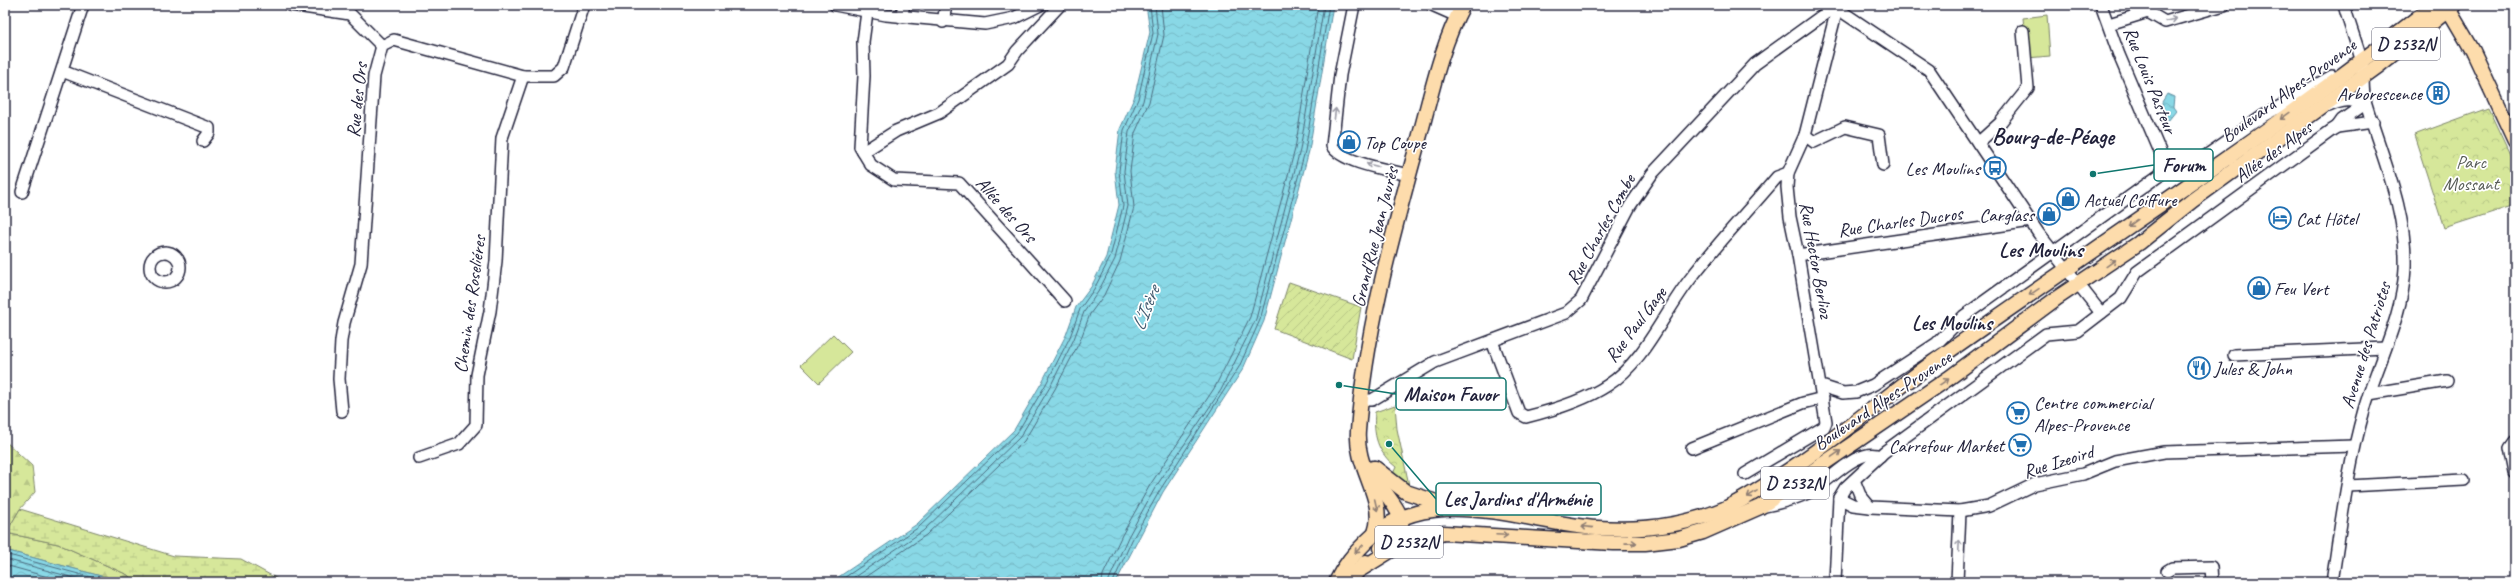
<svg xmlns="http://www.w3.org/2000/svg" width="2520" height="587" viewBox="0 0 2520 587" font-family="Caveat,sans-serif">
<defs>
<pattern id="forest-firs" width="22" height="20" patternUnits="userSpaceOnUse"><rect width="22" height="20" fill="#d6e79a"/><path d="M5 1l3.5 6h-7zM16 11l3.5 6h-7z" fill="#b7c686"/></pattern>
<pattern id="wetland-marsh" width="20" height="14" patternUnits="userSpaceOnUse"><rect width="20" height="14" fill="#d6e79a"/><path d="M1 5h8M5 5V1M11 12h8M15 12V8" fill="none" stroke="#b7c686"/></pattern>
<pattern id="park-crowns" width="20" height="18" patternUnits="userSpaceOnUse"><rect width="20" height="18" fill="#d6e79a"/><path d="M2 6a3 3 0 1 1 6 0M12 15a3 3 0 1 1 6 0" fill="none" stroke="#b7c686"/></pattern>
<pattern id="garden-furrows" width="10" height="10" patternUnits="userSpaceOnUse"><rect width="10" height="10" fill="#d6e79a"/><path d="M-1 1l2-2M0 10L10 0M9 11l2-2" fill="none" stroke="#b7c686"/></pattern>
<pattern id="water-waves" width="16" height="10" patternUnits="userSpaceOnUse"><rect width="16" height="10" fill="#89d8e6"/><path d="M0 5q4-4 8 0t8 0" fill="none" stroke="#76b9c6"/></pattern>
</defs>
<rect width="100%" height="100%" fill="#fff"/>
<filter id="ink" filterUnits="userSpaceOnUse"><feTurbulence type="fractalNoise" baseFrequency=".025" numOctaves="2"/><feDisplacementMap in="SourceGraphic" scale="8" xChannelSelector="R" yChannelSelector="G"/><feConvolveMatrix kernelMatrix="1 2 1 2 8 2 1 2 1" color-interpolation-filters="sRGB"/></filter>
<g filter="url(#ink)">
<!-- grass -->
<g fill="#d6e79a" stroke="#7c846a">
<path d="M2047,15l3,41 -23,2 -4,-40z"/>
<path d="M833,334l18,18 -32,31 -18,-18z"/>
</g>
<!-- forest -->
<path fill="url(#forest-firs)" stroke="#7c846a" d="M5,441l27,25 3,26 -15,17 -14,24 52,11 70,31 6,7h-11l-118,-32z"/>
<!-- wetland -->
<path fill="url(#wetland-marsh)" stroke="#7c846a" d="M20,509l154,47 67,3 42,23h-149l-6,-7 -70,-31 -52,-11z"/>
<!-- park -->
<g fill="url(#park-crowns)" stroke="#7c846a">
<path d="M2488,108l27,57v40l-71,23 -30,-93z"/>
<path d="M1395,405l2,24 12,56 -17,-9 4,-9c-19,-15 -23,-32 -21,-55z"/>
</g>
<!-- garden -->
<path fill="url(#garden-furrows)" stroke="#7c846a" d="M1289,282l72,25 -9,52 -78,-30z"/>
<!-- water -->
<g fill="url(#water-waves)" stroke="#608fa2">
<path d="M1146,5h187l-24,146 -45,170 -21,48 -80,123 -47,90h-285l86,-58 97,-94 28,-48 24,-47 10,-28 15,-20 15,-30 13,-52 -4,-34 5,-42 14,-31 16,-66z"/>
<path d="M2167,94l7,3 -1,10 3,4 -8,10 -4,-6 -2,-13z"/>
<path d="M5,550l118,32h-118z"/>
</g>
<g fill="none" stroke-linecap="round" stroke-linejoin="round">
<!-- shore -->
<g stroke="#4b6b7f" stroke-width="1">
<path d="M5,554l103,28"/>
<path d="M5,559l84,23"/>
<path d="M5,565l61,17"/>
<path d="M838,582l81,-55 98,-94 29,-49 24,-47 10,-28 14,-20 16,-31 13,-52 -4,-35 5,-41 14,-31 15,-66 -3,-28"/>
<path d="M847,582l76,-51 97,-94 30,-50 24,-48 10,-27 14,-20 17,-33 13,-53 -4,-35 5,-39 14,-31 15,-67 -3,-29"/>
<path d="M858,582l68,-47 98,-94 31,-52 25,-48 10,-27 14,-19 16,-34 14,-54 -4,-36 5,-38 14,-31 15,-67 -3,-30"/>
<path d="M1102,582l1,-7 19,-40 28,-50 65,-98 35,-70 45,-168 23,-144"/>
<path d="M1108,582l20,-45 27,-49 66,-98 35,-71 44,-169 24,-145"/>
<path d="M1113,582l19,-42 28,-50 79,-123 21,-47 45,-169 24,-146"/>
</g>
<!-- minor casing -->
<g stroke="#22223b" stroke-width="14">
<g id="minor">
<path d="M290,5l60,9 32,32"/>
<path d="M835,5l51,10 99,9 29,-6 26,-13"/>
<path d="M1354,5l-14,70 -8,71c10,17 57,24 77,29"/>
<path d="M1432,5l25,11"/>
<path d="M1841,11l88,59 110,164 62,79"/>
<path d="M867,12l-4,30 1,34 -4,71 3,5 8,13 23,15 65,3 106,118"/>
<path d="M901,17l3,-12"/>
<path d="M943,22l3,-17"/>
<path d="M2109,24l39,-12 17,10 59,-17"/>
<path d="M62,71l147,57v5l-6,8"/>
<path d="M2329,106c13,-6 23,-7 36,-2"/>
<path d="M2337,127l5,-7 23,-16"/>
<path d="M1805,135l9,7 31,-15 34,8 4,30"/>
<path d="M1978,143l22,-20 28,-35 -5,-57"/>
<path d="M863,152l33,-21 43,-18 69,-49 9,-13 43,-46"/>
<path d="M2164,169l14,3 6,-1 79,-55 69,-40"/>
<path d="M22,192l61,-187"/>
<circle cx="165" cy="267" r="15"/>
<path d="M1798,255l233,-34"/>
<path d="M1492,341l27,72 7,4c28,-7 58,-16 82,-32 37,-24 56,-73 83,-107 27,-35 58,-68 86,-101l11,-4"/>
<path d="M2234,355l151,-7"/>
<path d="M1821,386l22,7 13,-1 17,-7 64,-42 27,-27 197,-142 3,-13 -45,-106 -18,-50"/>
<path d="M2369,394l78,-13"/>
<path d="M1361,400h11l63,-38 131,-49 15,-13 49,-94 22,-32 103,-110 75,-54"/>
<path d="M342,411l-3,-32 2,-38 3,-18 17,-59 13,-188 8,-30 12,-6 129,36h31l10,-9 20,-62"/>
<path d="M2515,441l-5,7 5,25"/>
<path d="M1692,448l111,-45 20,-5"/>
<path d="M419,458l40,-14 17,-19 1,-50 13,-64 6,-50 6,-123 21,-62"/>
<path d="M1745,474l79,-47 2,-5 -28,-167 -8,-38 -3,-30 1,-14 17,-38 31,-122"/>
<path d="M1854,480l6,15 10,12"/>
<path d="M2348,486l116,-6"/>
<path d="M1839,498l14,7 17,2 90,4 29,-5 46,-22 48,-10 32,-13 49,-9 190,-6"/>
<path d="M1765,506c15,-3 33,-8 47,-15 19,-11 46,-44 68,-35"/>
<path d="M2167,571l5,-3 39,-1 1,15"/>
<path d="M1835,582l4,-84 6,-10 39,-36 162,-118 32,-3 43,-33 16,-26 195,-142 5,-3 36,-5"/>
<path d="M1957,582l3,-71"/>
<path d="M2332,582c9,-58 16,-116 32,-172 13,-46 39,-93 41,-142 2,-57 -23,-111 -39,-164 -5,-14 -1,-31 -5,-45 -5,-18 -12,-35 -17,-54"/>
</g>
</g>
<!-- major casing -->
<g stroke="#22223b" stroke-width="17">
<g id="major">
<path d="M2446,5l27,46 42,90"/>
<path d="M1373,468c2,5 4,12 7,17 16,25 38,41 1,63"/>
<path d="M1375,468l31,24 42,14"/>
<path d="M1375,533c12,-34 -20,-64 -17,-102 7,-98 34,-194 60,-289 13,-46 22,-94 45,-137"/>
<path d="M1361,569l37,-23 46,-13 169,10h32l34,-4 24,-7 57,-25 189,-129 108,-80 82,-55 54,-43 185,-134 76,-61"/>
<path d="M1336,582c8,-17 18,-28 31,-41 61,-61 157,-18 230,-13 44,3 87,-2 127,-19 16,-7 31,-17 45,-26 61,-38 115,-86 173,-127 164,-116 334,-226 492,-351"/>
<path d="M1348,582l18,-20"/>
</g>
</g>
<!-- minor -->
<use href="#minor" stroke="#fff" stroke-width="11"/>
<!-- major -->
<use href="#major" stroke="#fddcac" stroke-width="14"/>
</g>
<!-- one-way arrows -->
<defs><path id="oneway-shaft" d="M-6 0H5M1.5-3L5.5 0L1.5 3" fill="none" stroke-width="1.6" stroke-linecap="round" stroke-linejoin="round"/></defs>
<g stroke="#9c9ca7">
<use href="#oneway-shaft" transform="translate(2171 20) rotate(-13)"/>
<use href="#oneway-shaft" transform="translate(1335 114) rotate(-83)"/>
<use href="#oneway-shaft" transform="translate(1372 165) rotate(-165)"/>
<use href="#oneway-shaft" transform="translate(1959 546) rotate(-87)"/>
</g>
<g stroke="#907f74">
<use href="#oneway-shaft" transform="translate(2285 116) rotate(144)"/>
<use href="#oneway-shaft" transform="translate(2133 223) rotate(144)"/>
<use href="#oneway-shaft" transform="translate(2111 263) rotate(-36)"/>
<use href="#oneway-shaft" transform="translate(2034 292) rotate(146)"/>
<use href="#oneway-shaft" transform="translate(1944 382) rotate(-34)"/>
<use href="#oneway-shaft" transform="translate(1836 454) rotate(-35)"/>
<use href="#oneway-shaft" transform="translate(1752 494) rotate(148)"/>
<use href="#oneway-shaft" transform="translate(1376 505) rotate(77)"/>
<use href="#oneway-shaft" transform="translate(1587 527) rotate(-174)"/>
<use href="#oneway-shaft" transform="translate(1502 535) rotate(3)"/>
<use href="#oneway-shaft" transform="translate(1631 543) rotate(-1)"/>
<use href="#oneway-shaft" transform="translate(1359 549) rotate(135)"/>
</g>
</g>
<!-- icons -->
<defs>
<g id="building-ring" transform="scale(1.15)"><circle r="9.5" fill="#fff" stroke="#1f6fb2" stroke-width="1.5"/><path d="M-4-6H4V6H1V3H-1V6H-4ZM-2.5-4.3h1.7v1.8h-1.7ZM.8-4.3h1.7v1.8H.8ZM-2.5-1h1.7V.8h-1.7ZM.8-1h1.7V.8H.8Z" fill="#1f6fb2"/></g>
<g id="shop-ring" transform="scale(1.15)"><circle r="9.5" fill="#fff" stroke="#1f6fb2" stroke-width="1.5"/><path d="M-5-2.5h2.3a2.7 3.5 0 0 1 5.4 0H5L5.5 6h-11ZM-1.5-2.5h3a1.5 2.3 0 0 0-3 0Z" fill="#1f6fb2"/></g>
<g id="bus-ring" transform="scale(1.15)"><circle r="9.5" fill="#fff" stroke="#1f6fb2" stroke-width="1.5"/><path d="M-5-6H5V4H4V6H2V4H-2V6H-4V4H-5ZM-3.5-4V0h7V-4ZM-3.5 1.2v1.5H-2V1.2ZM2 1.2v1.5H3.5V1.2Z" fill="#1f6fb2"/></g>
<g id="hotel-ring" transform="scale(1.15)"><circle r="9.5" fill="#fff" stroke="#1f6fb2" stroke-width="1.5"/><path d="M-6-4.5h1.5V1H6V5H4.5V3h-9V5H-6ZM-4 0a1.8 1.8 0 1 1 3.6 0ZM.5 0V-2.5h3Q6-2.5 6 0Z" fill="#1f6fb2"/></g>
<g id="restaurant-ring" transform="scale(1.15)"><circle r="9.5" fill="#fff" stroke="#1f6fb2" stroke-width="1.5"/><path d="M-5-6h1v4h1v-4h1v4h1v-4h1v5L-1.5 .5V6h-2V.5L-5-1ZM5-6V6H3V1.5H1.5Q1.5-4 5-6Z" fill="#1f6fb2"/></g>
<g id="supermarket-ring" transform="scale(1.15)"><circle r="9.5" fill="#fff" stroke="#1f6fb2" stroke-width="1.5"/><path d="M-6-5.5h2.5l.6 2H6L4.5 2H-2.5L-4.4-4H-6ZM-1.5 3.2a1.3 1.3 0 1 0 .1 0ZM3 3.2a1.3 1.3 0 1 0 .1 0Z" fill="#1f6fb2"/></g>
</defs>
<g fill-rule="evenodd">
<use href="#building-ring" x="2438" y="93"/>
<use href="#shop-ring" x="1349" y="142"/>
<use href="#bus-ring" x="1995" y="168"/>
<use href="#shop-ring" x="2068" y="199"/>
<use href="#shop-ring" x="2049" y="214"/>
<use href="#hotel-ring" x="2280" y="218"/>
<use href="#shop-ring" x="2259" y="288"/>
<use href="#restaurant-ring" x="2199" y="368"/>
<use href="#supermarket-ring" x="2018" y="413"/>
<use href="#supermarket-ring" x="2020" y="445"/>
</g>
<g text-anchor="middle" stroke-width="3.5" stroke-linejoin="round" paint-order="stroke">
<!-- shield labels -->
<g fill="#fff" stroke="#646476" stroke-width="1">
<rect x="2372" y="28" width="68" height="32" rx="3"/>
<rect x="1761" y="467" width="68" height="32" rx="3"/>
<rect x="1375" y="526" width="68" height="32" rx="3"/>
</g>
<g font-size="18" font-weight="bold" fill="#22223b">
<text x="2406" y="50">D 2532N</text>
<text x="1795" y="489">D 2532N</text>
<text x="1409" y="548">D 2532N</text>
</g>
<!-- street labels -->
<g font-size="19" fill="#22223b" stroke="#fff">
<text transform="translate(2151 80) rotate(68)" y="7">Rue Louis Pasteur</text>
<text transform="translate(2288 90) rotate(-36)" y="7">Boulevard Alpes-Provence</text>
<text transform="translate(356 100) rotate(-84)" y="7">Rue des Ors</text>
<text transform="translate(2273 151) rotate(-36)" y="7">Allée des Alpes</text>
<text transform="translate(1007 209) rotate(48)" y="7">Allée des Ors</text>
<text transform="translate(1900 221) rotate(-8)" y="7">Rue Charles Ducros</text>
<text transform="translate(1600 229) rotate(-61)" y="7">Rue Charles Combe</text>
<text transform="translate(1374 237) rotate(-76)" y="7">Grand'Rue Jean Jaurès</text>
<text transform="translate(1817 260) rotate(80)" y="7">Rue Hector Berlioz</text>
<text transform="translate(469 304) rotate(-82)" y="7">Chemin des Roseliéres</text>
<text transform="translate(1635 324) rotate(-53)" y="7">Rue Paul Gage</text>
<text transform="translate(2365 345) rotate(-73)" y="7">Avenue des Patriotes</text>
<text transform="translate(1882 400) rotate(-34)" y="7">Boulevard Alpes-Provence</text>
<text transform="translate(2058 461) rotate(-17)" y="7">Rue Izeoird</text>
</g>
<!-- poi labels -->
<g font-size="19" fill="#22223b" stroke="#fff" text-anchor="start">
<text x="2422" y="100" text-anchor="end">Arborescence</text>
<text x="1364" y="149">Top Coupe</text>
<text x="1980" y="175" text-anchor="end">Les Moulins</text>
<text x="2084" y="206">Actuel Coiffure</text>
<text x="2034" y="221" text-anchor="end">Carglass</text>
<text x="2296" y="225">Cat Hôtel</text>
<text x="2274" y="295">Feu Vert</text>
<text x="2214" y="375">Jules &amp; John</text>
<text x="2034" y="409">Centre commercial<tspan x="2034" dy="22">Alpes-Provence</tspan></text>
<text x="2004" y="452" text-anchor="end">Carrefour Market</text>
</g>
<!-- park labels -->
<g font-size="19" fill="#585d58" stroke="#fff">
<text x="2471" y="168">Parc<tspan x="2471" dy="22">Mossant</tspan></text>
</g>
<!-- water labels -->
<g font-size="20" font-style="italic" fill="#41596e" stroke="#fff">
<text transform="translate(1145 308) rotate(-68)" y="7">L'Isère</text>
</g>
<!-- neighbourhood labels -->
<g font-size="20" font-weight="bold" fill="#22223b" stroke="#fff">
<text x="1952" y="330">Les Moulins</text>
</g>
<!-- quarter labels -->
<g font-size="21" font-weight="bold" fill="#22223b" stroke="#fff">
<text x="2041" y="257">Les Moulins</text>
</g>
<!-- district labels -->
<g font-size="23" font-weight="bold" fill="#22223b" stroke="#fff">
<text x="2053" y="144">Bourg-de-Péage</text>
</g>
</g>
<!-- callouts -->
<path fill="none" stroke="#0f766e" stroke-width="1.5" d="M2093 174L2154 165M1339 385L1396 394M1389 444L1436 499"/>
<g fill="#0f766e" stroke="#fff" stroke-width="1.5">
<circle cx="2093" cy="174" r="4"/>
<circle cx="1339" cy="385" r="4"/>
<circle cx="1389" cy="444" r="4"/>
</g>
<g fill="#fff" stroke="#0f766e" stroke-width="1.5">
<rect x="2154" y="149" width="59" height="32" rx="4"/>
<rect x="1396" y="378" width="110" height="32" rx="4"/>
<rect x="1436" y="483" width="165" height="32" rx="4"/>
</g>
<g font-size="20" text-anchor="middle" font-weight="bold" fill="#22223b">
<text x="2184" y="172">Forum</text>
<text x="1451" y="401">Maison Favor</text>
<text x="1518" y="506">Les Jardins d'Arménie</text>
</g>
<!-- margin -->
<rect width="2520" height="587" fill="none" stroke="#fff" stroke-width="20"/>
<rect x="10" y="10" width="2500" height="567" fill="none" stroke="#22223b" stroke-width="1.5" filter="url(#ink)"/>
</svg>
